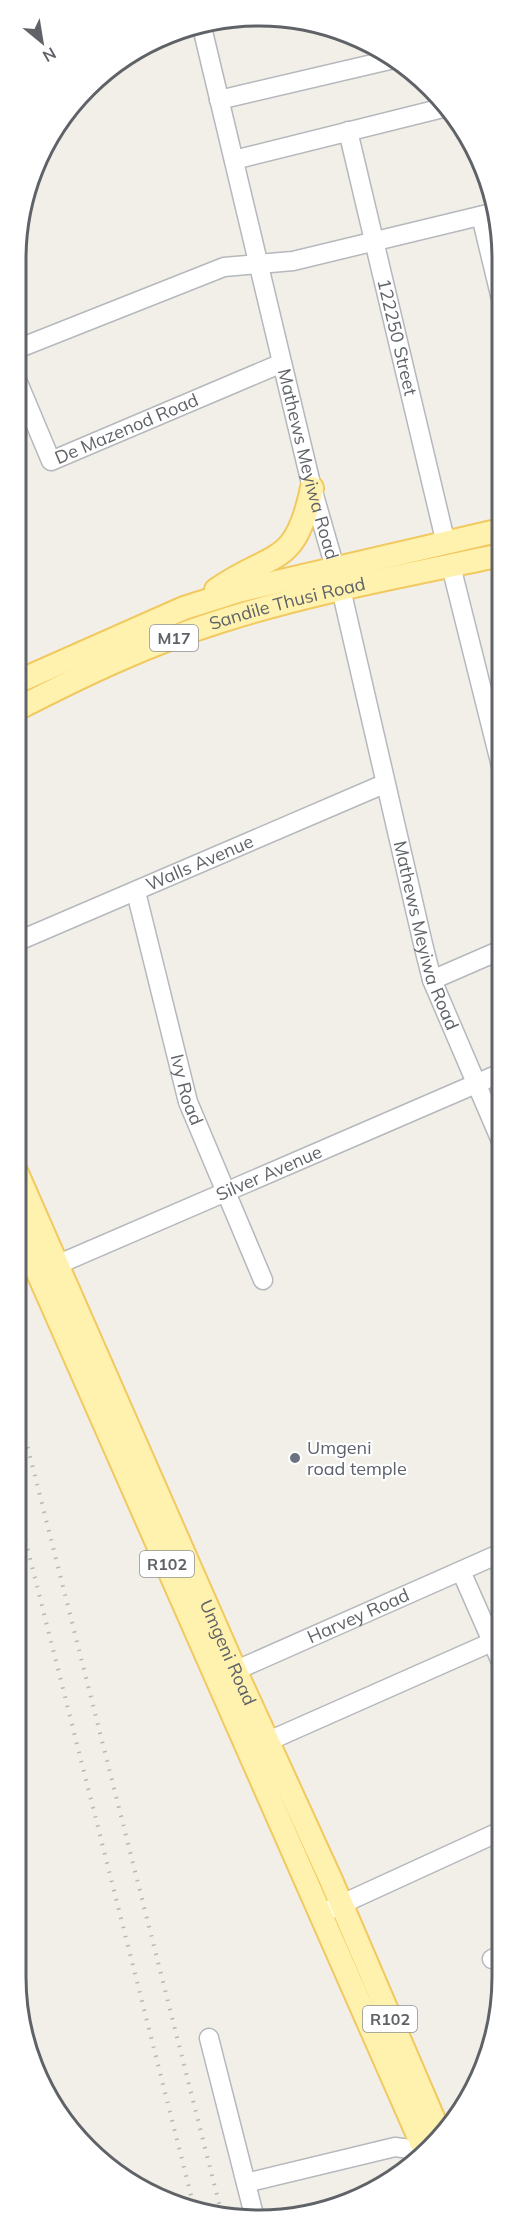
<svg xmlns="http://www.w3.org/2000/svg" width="518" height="2236" viewBox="0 0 518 2236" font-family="Mulish,sans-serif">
<rect width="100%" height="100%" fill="#f1efe8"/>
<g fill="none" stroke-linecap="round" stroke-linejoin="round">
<!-- minor casing -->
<g stroke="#b5b8bc" stroke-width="21">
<g id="minor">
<path id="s1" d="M201,23l111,465 29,101 82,355 9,36 69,161"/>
<path d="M219,100l175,-41"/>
<path id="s2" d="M348,131l98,413"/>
<path d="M234,160l213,-53"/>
<path d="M481,216l20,83"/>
<path d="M17,349l207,-82 69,-6 203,-49"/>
<path id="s3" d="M17,380l34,81 231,-98"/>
<path d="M451,566l50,200"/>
<path id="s4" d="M136,892l52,210 75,178"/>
<path id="s5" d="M16,942l368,-158"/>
<path d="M432,980l69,-30"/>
<path id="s6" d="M45,1270l456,-197"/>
<path d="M461,1571l40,91"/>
<path id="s7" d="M223,1676l278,-123"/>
<path d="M255,1747l237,-105"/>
<path d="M331,1909l170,-78"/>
<path d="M492,1959l9,-4"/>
<path d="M209,2038l46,181"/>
<path d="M246,2183l149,-36 30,4"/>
</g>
</g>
<!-- major casing -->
<g stroke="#f2c960" stroke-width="26">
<g id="major">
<path d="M216,590c57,-40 79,-21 96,-102"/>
<path d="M17,682l167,-74 54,-17 263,-61"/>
<path id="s8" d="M17,709c66,-34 133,-66 204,-88 91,-29 187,-46 280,-66"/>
<path id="s9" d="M16,1171l219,499 96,210 109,254"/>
<path d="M16,1213l22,60 387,878"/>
</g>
</g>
<!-- minor -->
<use href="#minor" stroke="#fff" stroke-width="18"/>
<!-- major -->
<use href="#major" stroke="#fff2af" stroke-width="22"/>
<!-- rail -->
<g stroke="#b6b7b8" stroke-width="4" stroke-dasharray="1.5 8" stroke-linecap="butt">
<path d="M16,1401l206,814"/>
<path d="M16,1503l178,704"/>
</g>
</g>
<!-- markers -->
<circle fill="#6b7280" stroke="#fff" stroke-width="2" cx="295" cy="1458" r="6"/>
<g text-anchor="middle" stroke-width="4.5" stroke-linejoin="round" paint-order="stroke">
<!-- shield labels -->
<g fill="#fff" stroke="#8f9295" stroke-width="1.5">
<rect x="150" y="625" width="48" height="26" rx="4.5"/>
<rect x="140" y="1551" width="54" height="26" rx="4.5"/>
<rect x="363" y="2006" width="54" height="26" rx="4.5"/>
</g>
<g font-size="16" font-weight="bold" fill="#5f6368">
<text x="174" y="644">M17</text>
<text x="167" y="1570">R102</text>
<text x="390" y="2025">R102</text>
</g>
<!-- street labels -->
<g font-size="18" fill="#5f6368" stroke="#fff">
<text dy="6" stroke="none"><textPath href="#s2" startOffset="212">122250 Street</textPath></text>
<text dy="6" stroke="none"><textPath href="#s3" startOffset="170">De Mazenod Road</textPath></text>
<text dy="6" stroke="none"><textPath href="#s1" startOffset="454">Mathews Meyiwa Road</textPath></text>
<text dy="6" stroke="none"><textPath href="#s8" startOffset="291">Sandile Thusi Road</textPath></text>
<text dy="6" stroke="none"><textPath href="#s5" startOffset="200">Walls Avenue</textPath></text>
<text dy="6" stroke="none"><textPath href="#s1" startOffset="940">Mathews Meyiwa Road</textPath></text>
<text dy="6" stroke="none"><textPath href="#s4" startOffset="204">Ivy Road</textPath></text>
<text dy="6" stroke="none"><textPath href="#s6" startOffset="244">Silver Avenue</textPath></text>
<text dy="6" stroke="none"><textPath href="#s7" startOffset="148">Harvey Road</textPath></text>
<text dy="6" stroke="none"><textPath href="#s9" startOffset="526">Umgeni Road</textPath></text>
</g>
<!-- worship labels -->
<g font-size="18" fill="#5b616d" stroke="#fff" text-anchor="start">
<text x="307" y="1454">Umgeni<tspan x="307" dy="21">road temple</tspan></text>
</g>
</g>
<!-- crop -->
<path d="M0 0H518V2236H0ZM259 26H259A233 233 0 0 1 492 259V1977A233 233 0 0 1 259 2210H259A233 233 0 0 1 26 1977V259A233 233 0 0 1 259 26Z" fill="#fff" fill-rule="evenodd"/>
<path fill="none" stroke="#5f6368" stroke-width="3" d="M259 26H259A233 233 0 0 1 492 259V1977A233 233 0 0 1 259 2210H259A233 233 0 0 1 26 1977V259A233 233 0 0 1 259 26Z"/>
<!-- north arrow -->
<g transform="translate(42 42) rotate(150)" stroke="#ffffff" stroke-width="4.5" paint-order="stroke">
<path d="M0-4.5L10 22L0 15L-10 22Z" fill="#5f6368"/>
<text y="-9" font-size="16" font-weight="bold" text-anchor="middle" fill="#5f6368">N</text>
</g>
</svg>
